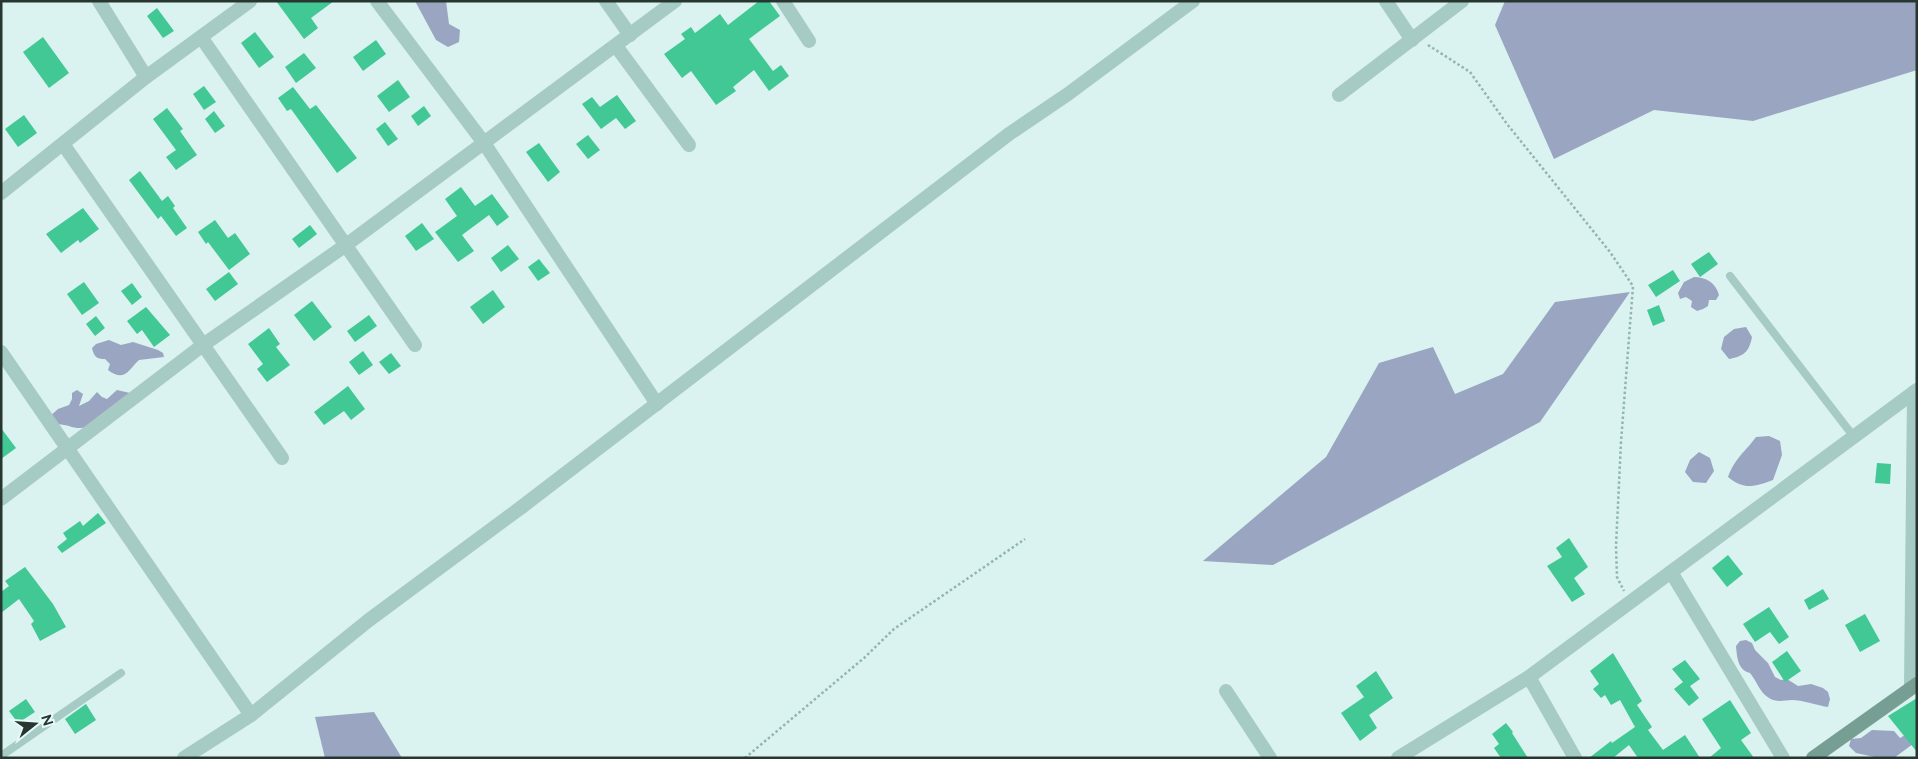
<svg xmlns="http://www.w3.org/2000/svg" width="1918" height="759" viewBox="0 0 1918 759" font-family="Raleway,sans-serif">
<rect width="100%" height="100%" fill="#daf2f0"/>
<!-- green -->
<g fill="#9aa5c1">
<path d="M415,1h31l3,23 11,6 -1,12 -11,5 -12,-7z"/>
<path d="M1505,1h412v69l-164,51 -99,-11 -100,49 -59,-134z"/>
<path d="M1694,277c12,0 22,6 25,18l-3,5h-7l-1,6 -5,3 -6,2 -6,-4 1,-6 -6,-4 -6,2 -2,-6 6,-11z"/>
<path d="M1630,292l-90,130 -267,143 -70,-4 123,-104 53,-94 54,-16 22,47 48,-20 52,-72z"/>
<path d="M1746,327l6,10c-3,15 -8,19 -23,22l-8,-10 3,-12 10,-8z"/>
<path d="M109,340l12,5 12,-3 25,8 5,3 1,4 -25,3c-10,9 -14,23 -31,10l2,-6 -5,-5c-8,0 -11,-2 -13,-11l4,-4z"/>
<path d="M77,390l6,4 -4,12 10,-5 8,-9 5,5 5,2 10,-9 13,3c-14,12 -31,33 -49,35 -7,1 -16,-5 -28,-4l-5,-6 10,-9 11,-4 3,-6v-6z"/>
<path d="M1769,436l11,5 2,14 -9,25c-19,7 -29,10 -45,-3 7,-19 17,-25 28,-40z"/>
<path d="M1699,452l11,6 4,13 -8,12 -13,-1 -8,-10 5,-12z"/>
<path d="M1746,640l6,3 3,7 13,13 7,14 6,3 6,-1 11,7 13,-2 12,4 5,4 2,7 -2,8c-12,-2 -26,-7 -36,-7 -8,0 -15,3 -23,-2 -10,-6 -12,-17 -19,-25 -12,-3 -13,-15 -14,-27l4,-5z"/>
<path d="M374,712l28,46h-77l-10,-41z"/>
<path d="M1917,728v13l-23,17h-15l-23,-5 -7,-7 2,-7 10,-1 11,-8 22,1 6,7z"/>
</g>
<!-- building -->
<g fill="#42c894">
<path d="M276,1h58l-23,17 7,10 -14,11z"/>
<path d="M759,1h10l11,15 -31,23 24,32 8,-6 8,11 -20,15 -15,-21 -21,17 3,4 -20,14 -25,-34 -9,7 -18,-24 21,-15 -4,-5 10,-7 4,6 25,-19 8,11z"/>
<path d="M157,8l17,23 -11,7 -16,-22z"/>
<path d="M255,32l19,25 -15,11 -18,-25z"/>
<path d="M43,37l26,36 -20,15 -26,-36z"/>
<path d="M376,40l10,14 -23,17 -10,-14z"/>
<path d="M304,53l12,15 -20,15 -11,-16z"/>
<path d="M398,80l12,17 -21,15 -12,-16z"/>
<path d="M204,86l12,16 -12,8 -11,-16z"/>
<path d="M293,87l17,22 6,-4 41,53 -20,15 -46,-64 -4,2 -9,-13z"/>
<path d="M617,95l19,26 -11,8 -9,-11 -15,11 -19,-25 10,-7 8,10z"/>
<path d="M424,106l7,10 -13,10 -7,-10z"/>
<path d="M167,108l16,21 -3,2 17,24 -21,15 -10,-13 10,-7 -23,-31z"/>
<path d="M214,111l11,15 -10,7 -10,-14z"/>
<path d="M24,115l13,18 -19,14 -13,-18z"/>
<path d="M385,122l13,17 -10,7 -12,-17z"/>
<path d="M588,135l12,15 -12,9 -12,-15z"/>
<path d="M539,143l21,29 -12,10 -22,-30z"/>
<path d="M140,171l22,30 6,-5 7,10 -2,2 14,20 -11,8 -15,-20 -3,3 -29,-39z"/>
<path d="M461,187l14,19 17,-12 17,23 -12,9 -8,-11 -27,20 12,16 -16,11 -23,-30 22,-16 -12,-17z"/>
<path d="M83,208l16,21 -19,14 -2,-3 -17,13 -15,-19z"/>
<path d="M215,220l13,18 7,-5 15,21 -21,16 -21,-28 -2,2 -8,-12z"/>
<path d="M422,223l12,16 -18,12 -11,-15z"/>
<path d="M310,225l7,9 -18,14 -7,-9z"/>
<path d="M508,245l11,14 -18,13 -10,-14z"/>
<path d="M1709,252l9,12 -18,13 -9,-13z"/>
<path d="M539,259l11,14 -12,8 -10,-14z"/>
<path d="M1673,270l7,11 -24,16 -8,-12z"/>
<path d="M229,272l9,12 -23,17 -9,-12z"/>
<path d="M84,282l15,21 -17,12 -15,-21z"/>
<path d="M132,283l10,14 -10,8 -11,-14z"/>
<path d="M493,290l12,17 -22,17 -13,-17z"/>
<path d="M312,301l20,26 -18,14 -20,-26z"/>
<path d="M1659,305l6,16 -12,5 -6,-16z"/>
<path d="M146,307l24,28 -16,12 -12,-17 -5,4 -10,-13z"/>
<path d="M369,315l8,11 -22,16 -8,-11z"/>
<path d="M96,316l9,12 -10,8 -9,-12z"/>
<path d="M269,328l11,16 -4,3 14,18 -23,17 -10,-13 6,-5 -15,-20z"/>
<path d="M363,351l10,14 -14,10 -10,-13z"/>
<path d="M391,353l10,13 -12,8 -10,-12z"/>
<path d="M348,386l17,23 -14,11 -7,-9 -20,14 -10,-13z"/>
<path d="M1,428l15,20 -15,11z"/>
<path d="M1877,463l14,1 -1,20 -15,-1z"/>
<path d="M98,513l8,10 -44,30 -5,-6 10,-8 -4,-6 17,-12 3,5z"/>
<path d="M1569,538l19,29 -14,11 11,16 -13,8 -25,-36 15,-9 -6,-9z"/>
<path d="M1728,555l15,19 -16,13 -15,-19z"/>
<path d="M25,567l28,37 13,23 -26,14 -9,-17 3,-3 -15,-22 -18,14v-21l8,-6 -4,-5z"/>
<path d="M1823,589l6,10 -20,11 -5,-10z"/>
<path d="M1769,607l20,30 -10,7 -9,-12 -15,10 -12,-18z"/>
<path d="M1865,614l15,27 -20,11 -15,-27z"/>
<path d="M1787,651l14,20 -16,11 -13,-20z"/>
<path d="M1613,653l29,48 -5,4 15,22 -4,3 15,20 22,-15 15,23h-62l-9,-13 -16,13h-24l22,-17 1,2 23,-16 -15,-27 -9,5 -6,-10 -4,3 -8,-9 6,-5 -9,-13z"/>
<path d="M1685,660l15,19 -10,7 9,12 -10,8 -15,-17 9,-7 -11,-13z"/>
<path d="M1376,671l17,27 -24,17 8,13 -17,13 -19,-28 23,-16 -8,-11z"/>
<path d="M1917,698v54l-29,-36z"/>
<path d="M26,699l9,13 -17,11 -9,-12z"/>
<path d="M1730,700l21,33 -10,7 13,18h-45l12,-10 -19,-29z"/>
<path d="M86,704l10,16 -21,14 -10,-15z"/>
<path d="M1506,723l7,9 -1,1 16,25h-27l-7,-10 5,-4 -7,-10z"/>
</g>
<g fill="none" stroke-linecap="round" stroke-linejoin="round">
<!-- path -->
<g stroke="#90b6ae" stroke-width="2.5" stroke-dasharray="2.5 2.5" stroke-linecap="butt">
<path d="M1428,45l42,27 37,52 103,128 23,34 -12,156 -5,104 1,31 7,14"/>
<path d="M745,758l119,-100 30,-29 131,-90"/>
</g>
<!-- service -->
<g stroke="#a6cac4" stroke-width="8">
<path d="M1730,276l124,161"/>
<path d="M1,756l120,-83"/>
</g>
<!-- minor -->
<g stroke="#a6cac4" stroke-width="14">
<path d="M99,1l47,76"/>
<path d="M377,1l107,142 173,261"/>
<path d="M606,1l24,34"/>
<path d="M783,1l26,40"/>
<path d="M1386,1l26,39"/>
<path d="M201,37l214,308"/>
<path d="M616,46l73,99"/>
<path d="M1339,95l123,-94"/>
<path d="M63,144l219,314"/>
<path d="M1,352l250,363"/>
<path d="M1,499l202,-154 143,-100 329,-244"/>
<path d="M1671,572l112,186"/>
<path d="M1529,677l46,81"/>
<path d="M1911,688l3,-296"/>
<path d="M1226,691l44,67"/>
<path d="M184,758l67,-43 118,-95 154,-114 486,-372 59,-40 125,-93"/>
<path d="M1398,758l131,-81 388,-287"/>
</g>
<!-- tertiary -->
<path stroke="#a6cac4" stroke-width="14" d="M1,193l145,-116 104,-76"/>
<!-- secondary -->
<path stroke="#779e93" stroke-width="14" d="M1813,758l104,-74"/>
</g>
<!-- border -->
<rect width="1918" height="759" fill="none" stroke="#273631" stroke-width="5"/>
<!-- north arrow -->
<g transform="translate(35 724) rotate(73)" stroke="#e6faf8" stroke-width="4" paint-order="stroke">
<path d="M0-4L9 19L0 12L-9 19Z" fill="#273631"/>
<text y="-8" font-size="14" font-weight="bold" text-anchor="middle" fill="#273631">N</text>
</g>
</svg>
